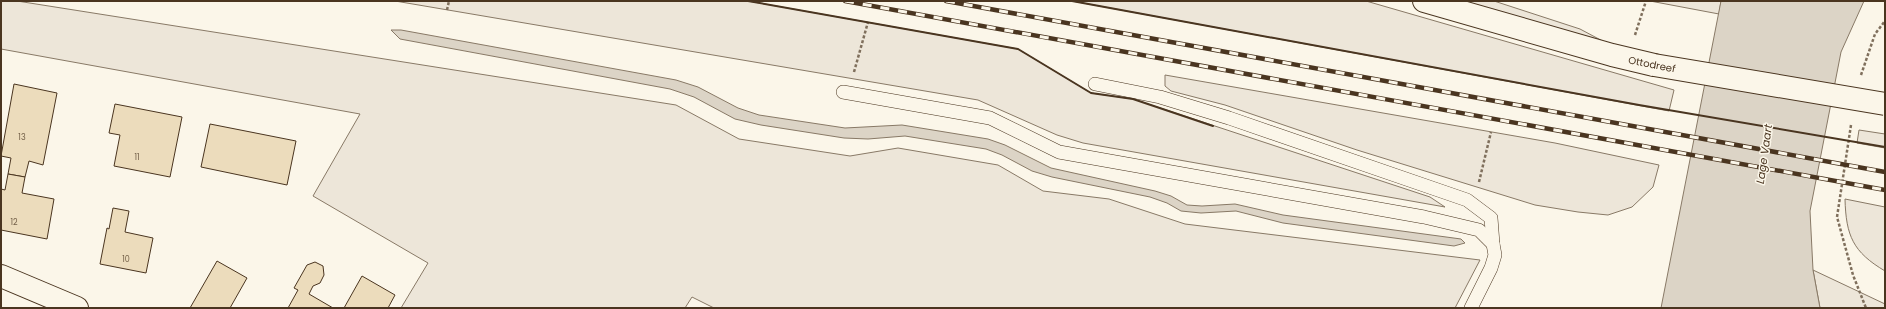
<svg xmlns="http://www.w3.org/2000/svg" width="1886" height="309" viewBox="0 0 1886 309" font-family="Poppins,sans-serif">
<rect width="100%" height="100%" fill="#fbf6e9"/>
<!-- green -->
<g fill="#ede6d9" stroke="#887966">
<path d="M1,1h16l659,104 63,34 111,17 48,-8 100,17 45,26 66,8 76,25 295,36 -25,48h-741l-22,-11 -7,11h-284l27,-45 -115,-67 47,-82 -359,-65z"/>
<path d="M395,1h353l270,48 73,44 42,6 297,98 15,10 -362,-64 -26,-8 -79,-35z"/>
<path d="M1072,1h294l308,89 -5,21z"/>
<path d="M1457,1h37l86,28 32,17z"/>
<path d="M1650,1h71l-2,13z"/>
<path d="M1165,75l390,68 104,22 -6,22 -21,20 -24,8 -30,-3 -43,-7 -178,-55 -132,-45 -54,-14 -6,-5z"/>
<path d="M1859,130l26,4v14l-28,-5z"/>
<path d="M1845,199l40,8v64c-32,-19 -39,-35 -40,-72z"/>
<path d="M1813,270l72,34v4h-65z"/>
</g>
<!-- water -->
<g fill="#dcd4c6" stroke="#887966">
<path d="M1721,1h143l-23,51 -31,159 3,59 7,38h-159z"/>
<path d="M391,30h10l275,50 22,7 40,21 21,7 86,13 57,-3 86,14 17,6 46,23 104,23 16,5 16,9 15,1 33,-2 48,11 178,24 4,4 -11,3 -171,-23 -47,-12 -35,2 -20,-2 -14,-8 -17,-6 -98,-20 -20,-6 -30,-16 -16,-6 -81,-13 -37,3 -24,-1 -83,-13 -26,-6 -41,-22 -24,-8 -270,-50z"/>
</g>
<!-- building -->
<g fill="#ecdcbc" stroke="#4a3520">
<path d="M14,84l43,9 -14,72 -14,-4 -4,16 -17,-3 3,-16 -10,-2z"/>
<path d="M115,104l67,13 -12,60 -56,-11 6,-31 -11,-2z"/>
<path d="M210,124l86,17 -9,44 -86,-18z"/>
<path d="M8,174l17,3 -3,16 32,6 -7,40 -46,-9v-41l4,1z"/>
<path d="M113,208l16,3 -4,21 28,6 -7,35 -46,-9 7,-36 2,1z"/>
<path d="M217,261l30,17 -17,30h-40z"/>
<path d="M315,262l8,4 1,9 -4,8 -7,3 -4,8 24,14h-45l10,-18 -4,-2 13,-23z"/>
<path d="M362,276l33,19 -7,13h-44z"/>
</g>
<g fill="none" stroke-linecap="round" stroke-linejoin="round">
<!-- service casing -->
<g stroke="#4a3520" stroke-width="14">
<g id="service">
<path d="M1095,84l65,13 69,21 238,82 24,18 2,26"/>
<path d="M843,92l147,26 69,34 365,65 55,13 14,14 2,11 -4,13 -20,40"/>
</g>
</g>
<!-- minor casing -->
<g stroke="#4a3520" stroke-width="24">
<path id="minor" d="M1,276l76,32"/>
</g>
<!-- tertiary casing -->
<g stroke="#4a3520" stroke-width="24">
<path id="tertiary" d="M1424,1l188,54 42,10"/>
</g>
<!-- path -->
<g stroke="#7f6f5c" stroke-width="2.5" stroke-dasharray="3 2" stroke-linecap="butt">
<path d="M447,10l2,-9"/>
<path d="M1635,35l11,-34"/>
<path d="M854,72l14,-50"/>
<path d="M1861,75l14,-41 10,-13"/>
<path d="M1851,125l-14,92 16,58 13,33"/>
<path d="M1479,182l12,-50"/>
</g>
<!-- service -->
<use href="#service" stroke="#fbf6e9" stroke-width="13"/>
<!-- minor -->
<use href="#minor" stroke="#fbf6e9" stroke-width="22"/>
<!-- tertiary -->
<use href="#tertiary" stroke="#fbf6e9" stroke-width="22"/>
<!-- rail casing -->
<g stroke="#4a3520" stroke-width="4.5">
<g id="rail">
<path d="M845,1l1040,189"/>
<path d="M946,1l939,171"/>
</g>
</g>
<!-- rail -->
<use href="#rail" stroke="#fbf6e9" stroke-width="3" stroke-dasharray="9" stroke-linecap="butt"/>
<!-- tertiary-bridge casing -->
<g stroke="#4a3520" stroke-width="24" stroke-linecap="butt">
<path id="tertiary-bridge" d="M1654,65l231,39"/>
</g>
<!-- tertiary-bridge -->
<use href="#tertiary-bridge" stroke="#fbf6e9" stroke-width="22"/>
<!-- wall -->
<g stroke="#4a3520" stroke-width="2">
<path d="M748,1l270,48 73,44 42,6 80,27"/>
<path d="M1072,1l567,104 246,42"/>
</g>
</g>
<g text-anchor="middle" stroke-width="3" stroke-linejoin="round" paint-order="stroke">
<!-- number labels -->
<g font-size="8" fill="#725f47">
<text x="22" y="140">13</text>
<text x="137" y="160">11</text>
<text x="14" y="225">12</text>
<text x="126" y="262">10</text>
</g>
<!-- street labels -->
<g font-size="10" fill="#4a3520" stroke="#fbf6e9">
<text transform="translate(1652 64) rotate(11)" y="4">Ottodreef</text>
</g>
<!-- water labels -->
<g font-size="11" font-style="italic" fill="#4a3520" stroke="#fbf6e9">
<text transform="translate(1764 154) rotate(-82)" y="4">Lage Vaart</text>
</g>
</g>
<!-- border -->
<rect width="1886" height="309" fill="none" stroke="#4a3520" stroke-width="4"/>
</svg>
